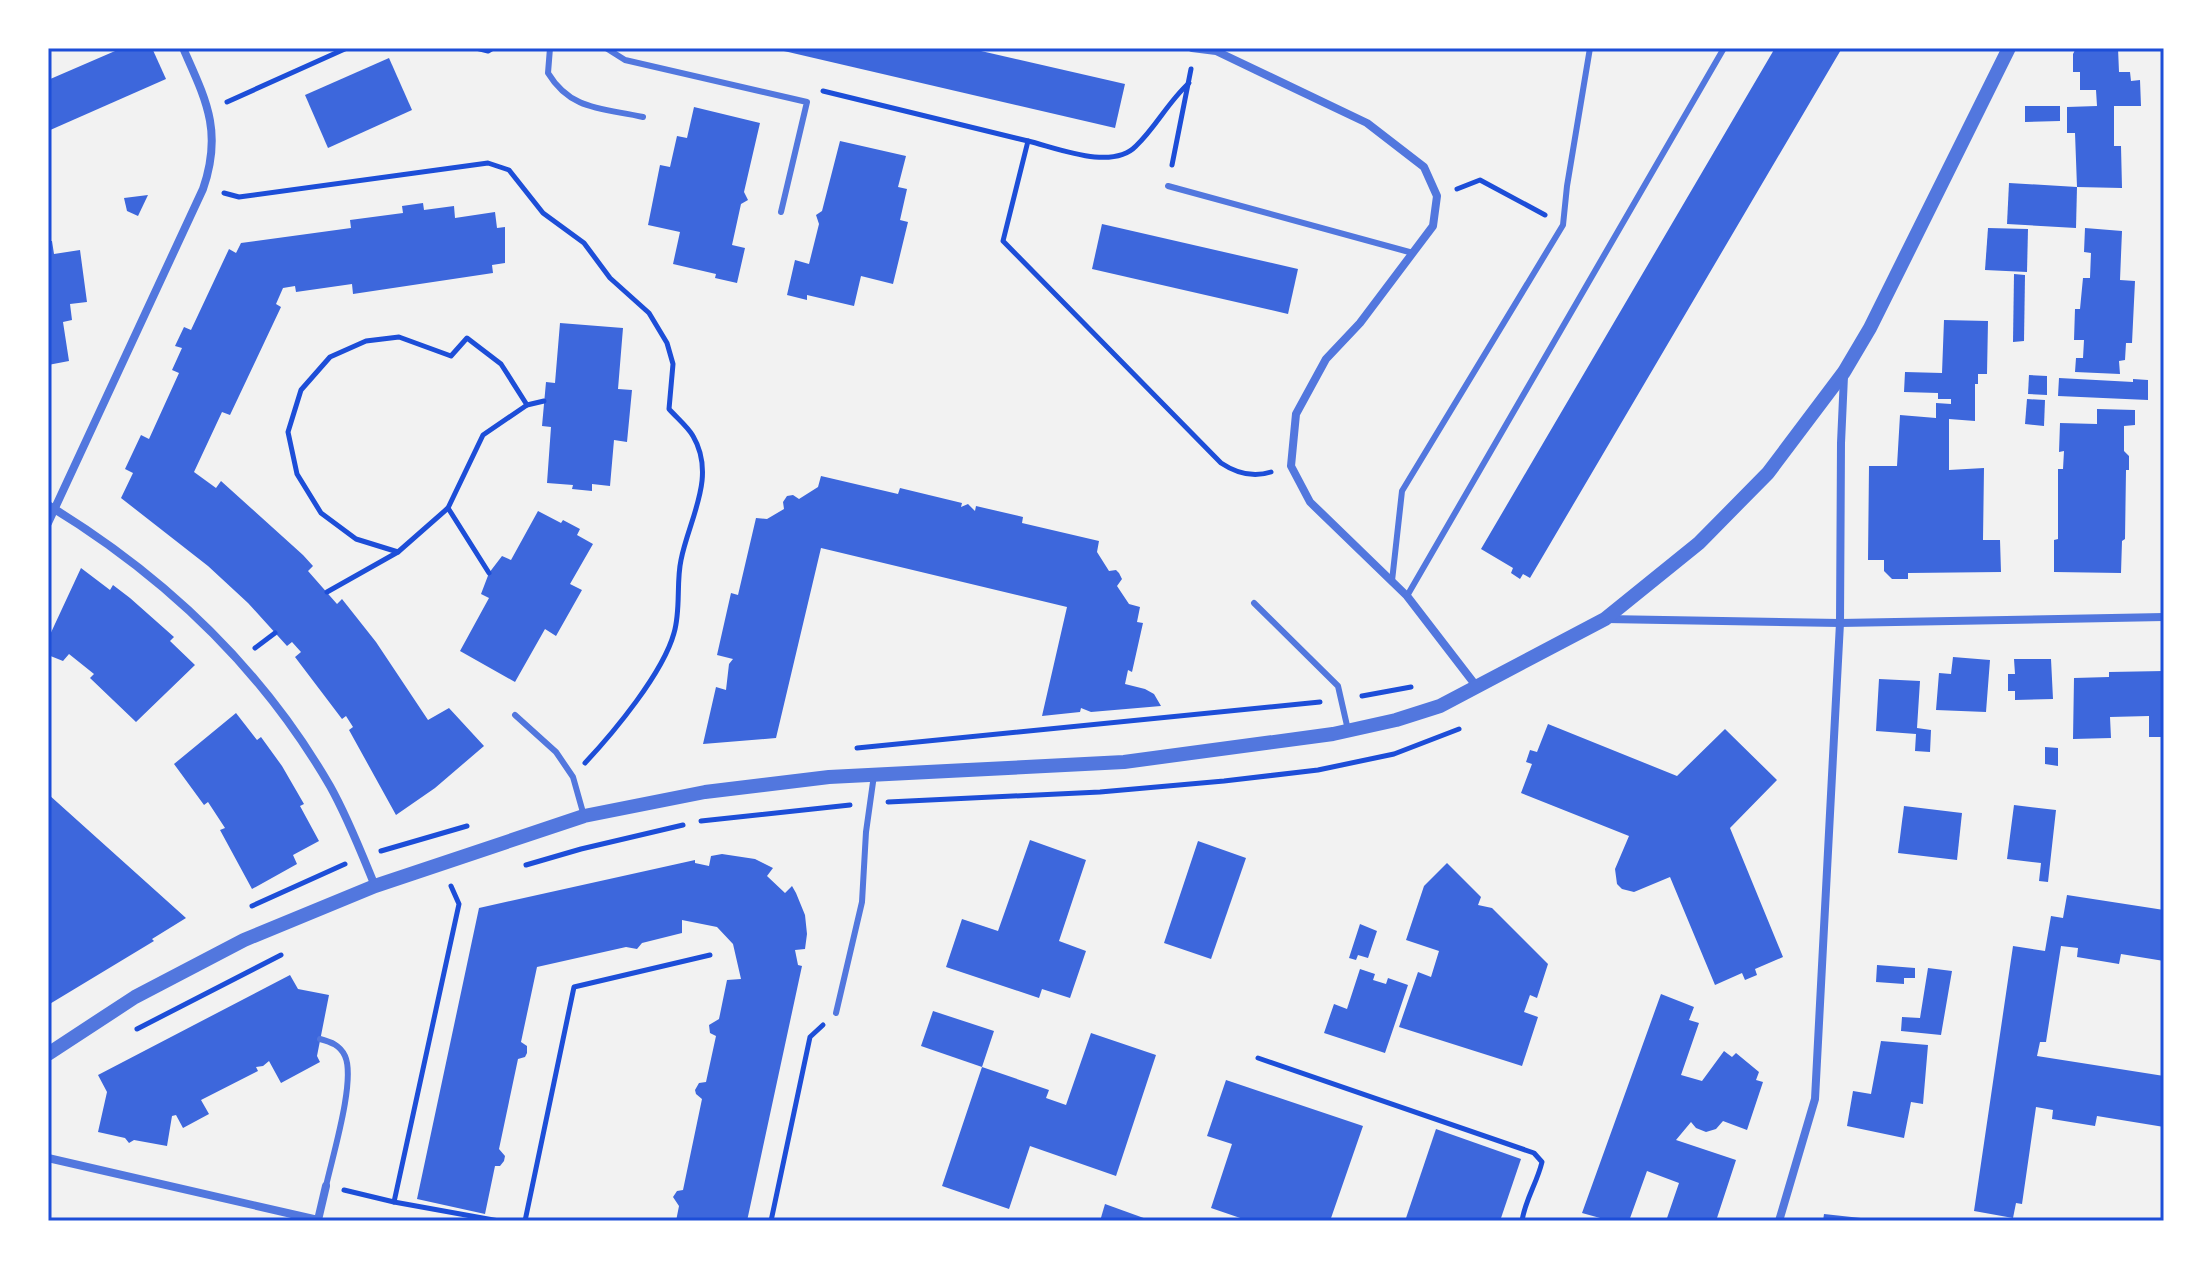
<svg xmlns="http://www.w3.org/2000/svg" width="2212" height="1269" viewBox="0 0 2212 1269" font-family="Montserrat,sans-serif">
<rect width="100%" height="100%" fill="#f2f2f2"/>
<!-- building -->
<g fill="#3d67dc">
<path d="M122,48h30l14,31 -118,52v-51z"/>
<path d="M771,48h197l157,36 -10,44z"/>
<path d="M1775,48h67l-312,530 -7,-4 -3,5 -9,-6 2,-5 -32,-19z"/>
<path d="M2076,48h42l1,24h11l1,9 9,-1 1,26h-27v40h7l1,42 -45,-1 -2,-54h-8v-26l30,-1 -1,-16h-16v-18h-7v-18z"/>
<path d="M389,58l23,52 -84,38 -23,-53z"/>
<path d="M2025,106h35v15l-35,1z"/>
<path d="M694,107l66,16 -16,69 4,8 -7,4 -9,41 13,3 -8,35 -22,-5 1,-4 -43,-10 7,-32 -32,-7 12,-60 10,2 7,-31 10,2z"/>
<path d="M840,141l66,15 -8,31 9,2 -7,31 8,2 -15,62 -32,-8 -7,30 -47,-11v5l-20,-5 8,-35 14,4 10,-40 -3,-9 6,-4z"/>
<path d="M2009,183l68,4 -1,41 -69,-4z"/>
<path d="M148,195l-10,21 -11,-5 -3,-13z"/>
<path d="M423,203l1,7 30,-4 1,12 40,-6 2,16 8,-1v36l-13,2 1,8 -140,21 -1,-10 -56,8 -1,-6 -12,2 -7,16 5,3 -51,108 -8,-3 -28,60 22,16 5,-7 82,74 10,11 -5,5 29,33 5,-5 34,43 52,78 21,-12 35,38 -49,42 -39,27 -47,-85 4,-3 -7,-11 -4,3 -47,-62 6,-5 -9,-10 -5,4 -39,-43 -40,-37 -87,-68 12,-25 -8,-4 16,-34 8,4 30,-66 -7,-3 10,-22 -7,-2 9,-19 7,3 38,-81 7,4 5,-10 110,-15 -1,-8 53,-7 -1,-7z"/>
<path d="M1102,224l196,45 -10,45 -196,-45z"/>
<path d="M1988,228l40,1 -1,43 -42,-2z"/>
<path d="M2085,228l37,3 -2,49 15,1 -3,62h-6l-1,17 -6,1 1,13 -45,-2 1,-14h7l1,-18h-10l1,-31h5l3,-31h7l1,-25 -7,-1z"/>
<path d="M48,241h4l2,13 26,-4 7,52 -17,2 2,16 -9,2 6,39 -21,4z"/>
<path d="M2014,274l11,1 -1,66 -11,1z"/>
<path d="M1944,320l44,1 -1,53h-9v10h-3v37l-26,-2v51l35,-2 -1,72h17l1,32 -93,1v6h-16l-8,-8v-11h-16l1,-94h28l3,-51 36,3v-15l15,1v-5h-13v-6l-34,-1 1,-20 37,1z"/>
<path d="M560,323l63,5 -5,61 14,1 -5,52 -13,-2 -4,46 -18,-2v7l-20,-2 1,-4 -26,-2 4,-56 -9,-1 4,-44 9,1z"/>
<path d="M2029,375l18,1v19l-19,-1z"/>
<path d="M2059,378l74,4v-3l15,1v20l-90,-4z"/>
<path d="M2027,399l18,1 -1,26 -19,-2z"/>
<path d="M2097,409l38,1v15l-11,1v25l5,5v14h-3l-1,69 -3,2 -1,32 -67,-1v-32l4,-1v-70h5l1,-18 -5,1 1,-29 37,1z"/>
<path d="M821,476l77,18 2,-6 62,15 -1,4 7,-3 7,7 1,-5 47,11 -1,6 77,18 -2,11 12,19 7,-1 3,3 3,6 -5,7 12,18 11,3 -3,15 6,1 -11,49 -4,-2 -3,14 20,5 9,5 7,12 -70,6 -10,-4 -1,4 -38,4 25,-109 -246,-59 -45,190 -73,6 13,-57 10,3 3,-26 4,-5 -16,-4 14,-62 7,2 18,-77 11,1 17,-10 -1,-7 4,-6 6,-1 6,4 19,-12z"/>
<path d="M538,511l23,12 2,-3 17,9 -3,6 16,9 -23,40 12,6 -26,46 -11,-7 -30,53 -55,-31 29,-53 -8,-4 8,-21 13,-17 9,4z"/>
<path d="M81,568l29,22 3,-5 17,13 44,39 -4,4 25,24 -59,57 -46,-44 4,-4 -25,-20 -6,7 -15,-6v-16z"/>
<path d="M1953,657l37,3 -4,52 -50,-2 3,-37 12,1z"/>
<path d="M2014,659h37l2,40 -38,1v-9h-7v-17h7z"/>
<path d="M2164,671v66h-15v-21l-39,1 1,21 -38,1 1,-61 35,-1v-5z"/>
<path d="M1879,679l41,2 -3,47 14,2 -1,22 -15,-1 1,-17 -40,-3z"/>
<path d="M236,713l21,27 4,-3 21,29 22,38 -4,2 19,35 -26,14 4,9 -45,25 -32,-59 5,-2 -17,-26 -4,3 -30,-41z"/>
<path d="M1548,724l129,52 48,-47 52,51 -47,48 53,129 -28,12 2,6 -12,5 -3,-7 -27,12 -45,-108 -36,15 -12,-3 -5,-5 -2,-15 14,-33 -108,-43 11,-29 -6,-2 4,-12 7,2z"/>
<path d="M2045,747l13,1v18l-13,-2z"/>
<path d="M48,794l138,124 -34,21 2,2 -106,64z"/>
<path d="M2014,805l42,5 -8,72 -9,-1 2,-18 -34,-4z"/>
<path d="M1904,806l58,7 -5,47 -59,-7z"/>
<path d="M1030,840l56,20 -27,81 27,10 -16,47 -28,-9 -3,9 -93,-31 16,-48 36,12z"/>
<path d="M1198,841l48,17 -35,101 -47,-16z"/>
<path d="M722,854l33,5 18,9 -6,8 18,17 7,-7 4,7 9,22 2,19 -2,15 -10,1 3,15 4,1 -55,255h-71l3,-15 -6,-9 4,-6 6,-1 19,-91 -6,-5 -1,-4 4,-7 7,-1 10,-46 -6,-3 -1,-8 10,-6 8,-39 14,-1 -8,-35 -16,-17 -35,-7v13l-40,10 -5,6 -11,-2 -89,20 -16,75 6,4v7l-2,4 -7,2 -19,90 6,7 -1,5 -4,5h-5l-10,48 -68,-15 62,-291 216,-48v3l14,3 2,-10z"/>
<path d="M1447,863l34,34 -3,8 14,3 56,56 -11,34 -7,-3 -6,17 14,5 -16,49 -123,-39 19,-55 13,5 8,-26 -33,-11 18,-54z"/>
<path d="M2067,895l97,15v51l-43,-7 -2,10 -42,-7 1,-9 -17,-2 -15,96h-6l-3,14 127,20v51l-67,-11 -2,10 -43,-7 1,-9 -17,-3 -14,97 -6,-1 -3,15 -39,-7 39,-265 32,5 6,-35 12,2z"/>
<path d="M1360,924l17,7 -9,27 -10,-3 -2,5 -7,-2z"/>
<path d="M1877,965l38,3v10h-11v6l-28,-2z"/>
<path d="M1928,968l24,3 -11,64 -40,-4 1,-14 18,1z"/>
<path d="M1360,969l15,5 -2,6 13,4 2,-6 20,7 -23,68 -61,-20 10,-29 13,5z"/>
<path d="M290,975l8,14 31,6 -12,61 3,6 -39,21 -12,-22 -6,5 -7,1 2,4 -57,29 8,14 -26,14 -7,-13 -4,1 -5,30 -33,-6 -5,3 -4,-5 -27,-6 9,-40 -9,-17z"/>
<path d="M1661,994l33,13 -5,13 10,3 -18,52 21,6 22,-30 8,6 4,-4 23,19 -3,8 7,2 -16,48 -24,-9 -7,8 -10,3 -10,-4 -5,-6 -15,18 60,20 -20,61h-50l13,-38 -32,-12 -18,50h-18l-29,-8z"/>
<path d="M933,1011l61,20 -12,36 -61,-21z"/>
<path d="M1091,1033l65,22 -40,121 -86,-30 -21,63 -67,-23 40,-119 67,23 -3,8 20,7z"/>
<path d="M1881,1041l47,4 -5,59 -12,-2 -7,36 -57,-12 6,-35 18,3z"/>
<path d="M1226,1080l137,46 -33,95h-81l-38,-13 21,-64 -25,-8z"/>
<path d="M1436,1129l85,30 -21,62h-95z"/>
<path d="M1105,1204l47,17h-52z"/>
<path d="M1824,1214l46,5v2h-47z"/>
</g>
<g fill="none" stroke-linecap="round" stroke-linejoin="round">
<!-- path -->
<g stroke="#1d4ed8" stroke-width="5">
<path d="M476,48l12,3 5,-3"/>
<path d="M823,91l205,50 -25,100 218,222c15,10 32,15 50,9"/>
<path d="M227,102l120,-54"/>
<path d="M1028,141c29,7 84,30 108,5 20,-19 32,-44 53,-63"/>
<path d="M1172,165l19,-96"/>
<path d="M1457,189l23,-9 65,35"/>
<path d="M224,193l15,4 249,-34 21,7 34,43 41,30 26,35 39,35 18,30 6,21 -4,45c8,9 19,18 24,27 24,41 -4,83 -12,124 -5,23 0,50 -7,73 -11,40 -60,99 -89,130"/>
<path d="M448,508l41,65"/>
<path d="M398,552l-42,-13 -35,-26 -24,-39 -9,-42 13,-42 29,-33 36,-16 33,-4 52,19 16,-18 34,26 26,41"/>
<path d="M327,592l71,-40 50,-44 35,-73 44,-30 17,-4"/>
<path d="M255,648l20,-15"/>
<path d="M1362,696l49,-9"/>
<path d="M857,748l463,-46"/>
<path d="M888,802l212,-10 124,-11 94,-11 76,-16 65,-25"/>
<path d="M701,821l149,-16"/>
<path d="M381,851l86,-25"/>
<path d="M526,865l55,-16 102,-24"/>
<path d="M451,886l8,18 -65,298 105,19"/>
<path d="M252,906l93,-42"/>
<path d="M137,1029l144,-74"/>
<path d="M1258,1058l276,95 8,9c-5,21 -17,38 -20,59"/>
<path d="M344,1190l50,12"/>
<path d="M525,1221l49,-234 136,-32"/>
<path d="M771,1221l39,-184 13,-12"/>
</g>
<!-- service -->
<g stroke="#5277de" stroke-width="6">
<path d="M550,48l-2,25c23,38 55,35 95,44"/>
<path d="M606,48l19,12 182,42 -26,110"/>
<path d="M1168,186l245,67"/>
<path d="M1392,581l10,-90 161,-266 4,-39 23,-138"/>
<path d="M1407,596l317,-548"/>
<path d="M1254,603l84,83 10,44"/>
<path d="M515,715l41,37 17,25 11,39"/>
<path d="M836,1013l26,-111 4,-70 8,-57"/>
<path d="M320,1039c11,3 20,6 25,17 11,24 -13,102 -19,130"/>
</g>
<!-- minor -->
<g stroke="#5277de" stroke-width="8">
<path d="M1192,48l24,3 151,72 57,44 13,29 -4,30 -73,97 -34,36 -30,55 -5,52 19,36 97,94 70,91"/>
<path d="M48,505c117,71 213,162 282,281 18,32 31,66 45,100"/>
<path d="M48,523l155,-334c20,-58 3,-89 -20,-141"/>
<path d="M1606,619l234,4 324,-6"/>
<path d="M48,1158l270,62 8,-34"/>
<path d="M1779,1221l36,-122 25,-476 1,-180 3,-67"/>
</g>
<!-- tertiary -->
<path stroke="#5277de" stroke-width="14" d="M48,1054l87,-57 109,-57 131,-54 209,-70 121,-24 124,-15 295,-15 209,-28 63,-14 44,-14 165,-87 94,-76 69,-70 76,-101 26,-44 139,-280"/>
</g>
<!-- border -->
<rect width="2212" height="1269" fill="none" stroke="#ffffff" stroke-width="100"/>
<rect x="50" y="50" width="2112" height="1169" fill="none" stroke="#1d4ed8" stroke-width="3"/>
</svg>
